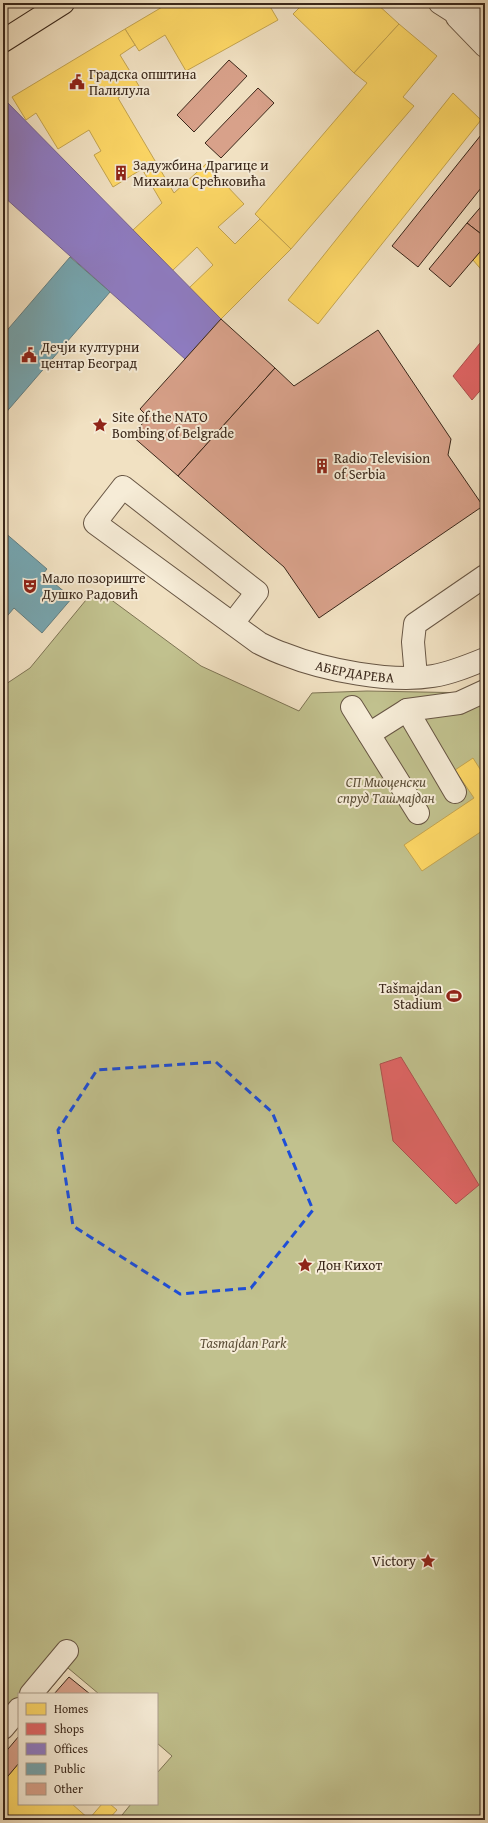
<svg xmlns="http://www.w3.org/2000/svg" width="488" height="1823" viewBox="0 0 488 1823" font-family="'Gentium Book Plus',serif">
<rect width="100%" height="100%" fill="#f1e1c2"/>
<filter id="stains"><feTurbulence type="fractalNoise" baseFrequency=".005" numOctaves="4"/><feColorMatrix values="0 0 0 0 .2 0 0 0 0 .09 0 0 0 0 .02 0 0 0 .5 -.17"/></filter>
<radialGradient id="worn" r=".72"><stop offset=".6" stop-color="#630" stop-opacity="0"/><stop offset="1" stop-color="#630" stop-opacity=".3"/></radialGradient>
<!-- green -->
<path fill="#c1c18e" stroke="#7e7454" d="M102,593l99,73 98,45 13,-18 55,-2 108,2 10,-6v1133h-367l13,-16h26v-31l15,-17 -15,-13v-49h-58l-31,-26 -22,26h-27v31l-16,19v-1058l27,-18 56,-68z"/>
<!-- homes -->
<g fill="#ffd966" stroke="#c4a44f">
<path d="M169,3h99l10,17 -92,51 -21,-36 -26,16 -14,-22z"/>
<path d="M304,3h72l23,21 -45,49 -61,-59z"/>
<path d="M399,24l38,32 -34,41 11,9 -123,143 -36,-35 112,-131 -13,-10z"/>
<path d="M125,29l10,16 -15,10 19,31 -21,12 56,95 32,-29 38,40 -26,23 17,17 25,-25 31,30 -70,70 -32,-31 24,-23 -16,-18 -25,24 -39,-41 29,-27 -20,-34 -29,18 -19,-32 7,-4 -12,-21 -31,19 -22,-36 -10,7 -14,-23z"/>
<path d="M453,93l28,27 -163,204 -30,-24z"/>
<path d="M485,246v28l-12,-14z"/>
<path d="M473,758l12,19v52l-63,42 -18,-26 70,-47 -19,-28z"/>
<path d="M19,1763v41h53l17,15 13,-15h8l7,6 -9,10h-93l-12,-10v-28z"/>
</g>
<!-- shops -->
<g fill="#e06666" stroke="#ae534f">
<path d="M485,337v48l-13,15 -19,-24z"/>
<path d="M401,1057l78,128 -23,19 -63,-63 -13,-77z"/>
</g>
<!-- offices -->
<path fill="#8e7cc3" stroke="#756290" d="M3,98l218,221 -36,40 -182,-163z"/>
<!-- public -->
<g fill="#76a5af" stroke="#647f82">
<path d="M70,257l40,35 -107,124v-81z"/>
<path d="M3,531l44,38 -4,5 29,24 -30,35 -28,-25 -11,13z"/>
</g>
<!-- building -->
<g fill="#d8a18a" stroke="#3a271a">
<path d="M229,60l18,16 -53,56 -17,-17z"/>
<path d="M258,88l16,15 -53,55 -16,-15z"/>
<path d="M485,130v53l-67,84 -26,-21z"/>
<path d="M485,202v35l-18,-14z"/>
<path d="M467,223l18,14v9l-35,41 -21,-18z"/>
<path d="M221,319l54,49 -97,108 -46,-40 16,-19 -8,-8z"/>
<path d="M378,330l73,109 -3,16 35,51 -164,112 -35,-51 -106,-91 97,-108 19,18z"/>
<path d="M69,1677l21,17h-36z"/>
<path d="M19,1736v27l-16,19v-27z"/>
</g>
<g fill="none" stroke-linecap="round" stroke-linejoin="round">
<!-- minor casing -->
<g stroke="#685644" stroke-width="24">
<g id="minor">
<path d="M440,3l11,7 34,14"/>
<path d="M477,3l8,5"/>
<path d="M457,17l28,29"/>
<path id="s1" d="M233,623l24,-31 -134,-105 -28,36 164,120c8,4 16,8 25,11 40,16 107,29 149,22 18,-3 35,-10 52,-17"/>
<path d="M416,677l-3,-35 2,-18 70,-48"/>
<path d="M352,707l66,106"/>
<path d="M407,710l48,82"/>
<path d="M369,734l38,-24 52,-7 26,-12"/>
<path d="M31,1694l36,-43"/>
<path d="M3,1728l16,-19"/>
</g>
</g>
<!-- major casing -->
<g stroke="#3a271a" stroke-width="24">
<path id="major" d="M3,41l60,-38"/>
</g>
<!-- minor -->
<use href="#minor" stroke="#f6ecd7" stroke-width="22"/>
<!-- major -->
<use href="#major" stroke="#f1e1c2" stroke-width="22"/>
</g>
<!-- marked area -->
<path fill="none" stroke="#1d4ed8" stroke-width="3" stroke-dasharray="8 5" stroke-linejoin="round" d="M216,1062l56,50 41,98 -62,78 -71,6 -107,-68 -15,-96 39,-60z"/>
<!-- icons -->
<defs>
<g id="civic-bare" transform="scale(1.2)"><path d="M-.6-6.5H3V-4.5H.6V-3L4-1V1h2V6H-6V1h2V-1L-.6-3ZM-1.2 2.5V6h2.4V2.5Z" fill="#8f2418" stroke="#f6ecd7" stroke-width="2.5" paint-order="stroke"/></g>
<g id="building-bare" transform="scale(1.2)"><path d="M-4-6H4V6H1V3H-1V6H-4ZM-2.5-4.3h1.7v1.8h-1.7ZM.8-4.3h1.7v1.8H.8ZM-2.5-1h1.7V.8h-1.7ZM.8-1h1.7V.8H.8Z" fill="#8f2418" stroke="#f6ecd7" stroke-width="2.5" paint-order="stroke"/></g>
<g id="sight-bare" transform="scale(1.2)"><path d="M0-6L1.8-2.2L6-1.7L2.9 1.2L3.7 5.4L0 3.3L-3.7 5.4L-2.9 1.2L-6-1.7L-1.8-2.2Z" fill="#8f2418" stroke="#f6ecd7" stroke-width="2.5" paint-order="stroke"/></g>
<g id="theatre-bare" transform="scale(1.2)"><path d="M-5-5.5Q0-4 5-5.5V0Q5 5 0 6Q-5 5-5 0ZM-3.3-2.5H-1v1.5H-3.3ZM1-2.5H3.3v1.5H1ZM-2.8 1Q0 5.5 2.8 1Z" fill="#8f2418" stroke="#f6ecd7" stroke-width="2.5" paint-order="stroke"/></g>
<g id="stadium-bare" transform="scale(1.2)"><path d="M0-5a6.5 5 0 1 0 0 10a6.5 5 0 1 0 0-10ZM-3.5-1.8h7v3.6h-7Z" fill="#8f2418" stroke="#f6ecd7" stroke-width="2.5" paint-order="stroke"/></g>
</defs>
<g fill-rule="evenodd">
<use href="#civic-bare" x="77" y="82"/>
<use href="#building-bare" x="121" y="173"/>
<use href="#civic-bare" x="29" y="355"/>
<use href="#sight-bare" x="100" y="425"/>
<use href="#building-bare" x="322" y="466"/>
<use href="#theatre-bare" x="30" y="586"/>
<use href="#stadium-bare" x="454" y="996"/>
<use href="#sight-bare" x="305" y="1265"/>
<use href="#sight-bare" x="428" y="1561"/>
</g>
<g text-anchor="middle" stroke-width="4" stroke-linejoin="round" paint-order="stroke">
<!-- poi labels -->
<g font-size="14" fill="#3a271a" stroke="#f6ecd7" text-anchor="start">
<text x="89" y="79">Градска општина<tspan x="89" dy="16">Палилула</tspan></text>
<text x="133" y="170">Задужбина Драгице и<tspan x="133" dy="16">Михаила Срећковића</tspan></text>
<text x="41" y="352">Дечји културни<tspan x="41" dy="16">центар Београд</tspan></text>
<text x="112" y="422">Site of the NATO<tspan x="112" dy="16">Bombing of Belgrade</tspan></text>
<text x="334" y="463">Radio Television<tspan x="334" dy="16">of Serbia</tspan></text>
<text x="42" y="583">Мало позориште<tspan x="42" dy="16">Душко Радовић</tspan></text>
<text x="442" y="993" text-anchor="end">Tašmajdan<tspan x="442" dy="16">Stadium</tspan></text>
<text x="317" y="1270">Дон Кихот</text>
<text x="416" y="1566" text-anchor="end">Victory</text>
</g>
<!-- street labels -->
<g font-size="14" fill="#3a271a" stroke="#f6ecd7">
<text dy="5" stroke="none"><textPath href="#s1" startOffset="559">АБЕРДАРЕВА</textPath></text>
</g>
<!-- park labels -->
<g font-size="14" font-style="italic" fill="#5c4e37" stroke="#f6ecd7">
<text x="386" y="787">СП Миоценски<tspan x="386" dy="16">спруд Ташмајдан</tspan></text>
<text x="243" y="1348">Tasmajdan Park</text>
</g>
</g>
<!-- margin -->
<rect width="488" height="1823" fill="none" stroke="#f1e1c2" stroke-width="16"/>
<rect x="4" y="4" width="480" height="1815" fill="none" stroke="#3a271a" stroke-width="2"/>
<rect x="8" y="8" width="472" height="1807" fill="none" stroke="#3a271a"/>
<!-- legend -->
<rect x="18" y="1693" width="140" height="112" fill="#f6ecd7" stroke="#ab9d8b"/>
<rect x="26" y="1703" width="20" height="12" fill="#ffd966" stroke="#ab9d8b"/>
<text x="54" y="1713" font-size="12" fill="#3a271a">Homes</text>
<rect x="26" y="1723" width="20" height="12" fill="#e06666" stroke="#ab9d8b"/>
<text x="54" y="1733" font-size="12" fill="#3a271a">Shops</text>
<rect x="26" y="1743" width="20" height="12" fill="#8e7cc3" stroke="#ab9d8b"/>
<text x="54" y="1753" font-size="12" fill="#3a271a">Offices</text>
<rect x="26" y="1763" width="20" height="12" fill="#76a5af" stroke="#ab9d8b"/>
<text x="54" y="1773" font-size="12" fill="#3a271a">Public</text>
<rect x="26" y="1783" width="20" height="12" fill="#d8a18a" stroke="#ab9d8b"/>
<text x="54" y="1793" font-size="12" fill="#3a271a">Other</text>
<rect width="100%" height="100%" filter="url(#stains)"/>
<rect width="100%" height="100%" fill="url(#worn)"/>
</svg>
